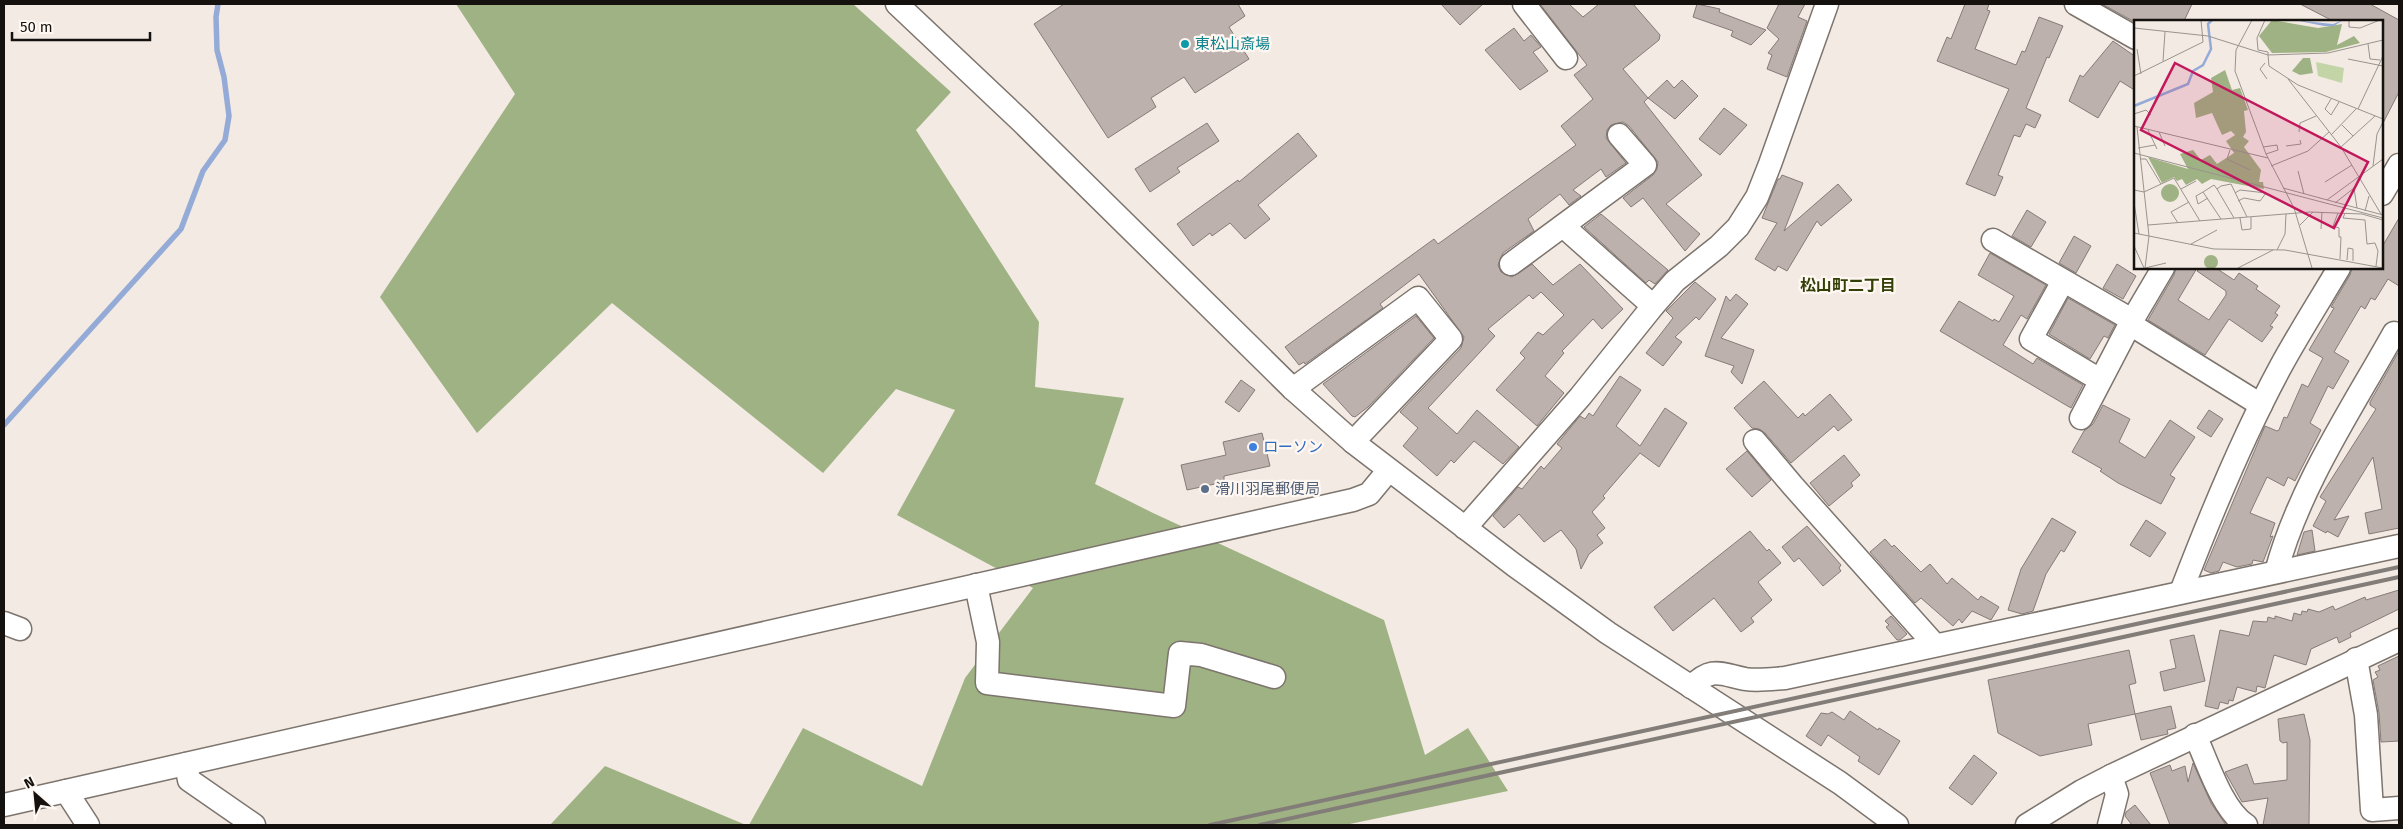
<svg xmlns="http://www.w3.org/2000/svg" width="2403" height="829" viewBox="0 0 2403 829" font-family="'Fira Sans','Noto Sans JP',sans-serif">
<rect width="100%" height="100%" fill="#f3eae3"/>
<!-- forest -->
<g fill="#9fb283">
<path d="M456,4h397l98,88 -35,38 123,192 -4,65 89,11 -29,86 58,29 231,107 41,135 43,-27 40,63 -163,34h-596l54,-97 119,58 43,-108 68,-90 -136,-73 58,-105 -59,-21 -73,84 -211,-170 -135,130 -97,-136 135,-203z"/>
<path d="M605,766l141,59h-196z"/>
</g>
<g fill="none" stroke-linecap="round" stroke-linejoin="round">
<!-- stream -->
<path stroke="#95abd7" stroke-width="5.5" d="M4,425l177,-196 22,-58 22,-31 4,-24 -5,-39 -7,-27 -1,-33 2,-13"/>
</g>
<!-- building -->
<g fill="#bcb1ad" stroke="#867b78">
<path d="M1064,4h174l7,12 -16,11 20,32 -54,34 -11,-16 -33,21 5,9 -48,31 -74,-114z"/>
<path d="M1441,4h42l-23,21z"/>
<path d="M1540,4h29l14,13 16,-13h34l27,31 -1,5 -36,29 25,29 19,-18 7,8 8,-8 16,16 -23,23 -27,-21 -4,4 58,73 -36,29 34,30 -15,17 -42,-53 -12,9 -8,-9 30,-23 4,-6 1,-7 -29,-36 -6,-4 -12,3 -4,5 -1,8 20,25 -20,14 -5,-8 -28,21 8,6 -12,9 -9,-11 -32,25 6,12 -31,22 -5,12 3,7 11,5 20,-13 21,21 27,-21 43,45 -21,20 -9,-10 -31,32 2,2 -19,23 19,17 -27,33 -41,-36 29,-32 -5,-5 18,-21 5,3 21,-20 -23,-23 -8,7 -4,-4 -41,34 7,7 -67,72 29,26 20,-24 42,37 -16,17 -29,-23 -20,22 -3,-3 -14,16 -34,-30 15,-18 -18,-16 61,-64 3,-11 -45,-63 -39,30 3,4 -78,56 -1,-2 -5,3 -14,-18 149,-108 4,5 138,-99 -15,-19 32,-27 -19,-24 13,-10z"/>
<path d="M1697,4l23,5 -1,3 47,18 -15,15 -20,-9 2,-5 -40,-14z"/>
<path d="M1779,4h26l-7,13 9,4 -20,56 -20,-8 5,-14 -4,-2 11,-14 -12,-11z"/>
<path d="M1965,4h24l-2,6 3,1 -15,38 41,16 6,-14 3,1 14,-35 24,9 -14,32 -2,-1 -21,51 15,7 -6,13 -9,-4 -6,13 -6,-2 -16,40 5,2 -8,19 -29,-12 43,-95 -72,-28 10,-24 4,2z"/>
<path d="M2102,4h90l-8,17h-51z"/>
<path d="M2300,4h70l29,16v72l-17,33v-104h-49z"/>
<path d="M1514,28l10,13 7,-6 10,12 -8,5 15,19 -28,19 -35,-40z"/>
<path d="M2113,41l23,16v34l-16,-10 -22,37 -29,-17 11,-26 3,2z"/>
<path d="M1724,108l23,17 -27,30 -21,-16z"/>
<path d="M1207,123l12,18 -42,27 3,4 -30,20 -15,-23z"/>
<path d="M1298,133l19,23 -59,49 12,14 -25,20 -15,-16 -18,13 -2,-3 -17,13 -16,-22 61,-44 1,2z"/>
<path d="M1782,175l21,8 -19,48 54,-47 14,16 -31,26 -4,-5 -30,50 -9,-5 -3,5 -20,-12 22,-36 -15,-5 16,-39h2z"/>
<path d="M2027,210l19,12 -15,25 -19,-11z"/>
<path d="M1601,214l67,56 -13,14 -6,-4 -3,3 -62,-56z"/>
<path d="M2399,218v68l-11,-7 -13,21 -4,-2 -6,11 -4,-3 -27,46 15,9 -16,28 -5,-3 -18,37 11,7 -26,51 -7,-4 -4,9 -17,-9 -17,36 25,10 -5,14 3,-1 -10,26 -10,-2 -1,4 -15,3 -14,-5 -4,9 -8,2 -7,-3 61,-144 12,5 2,-1 5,-13 3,1 15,-34 6,3 15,-29 -14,-8 25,-42 -3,-1 19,-32 2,-7h30v-21z"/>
<path d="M2074,236l17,10 -15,27 -17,-10z"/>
<path d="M1990,253l56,32 -19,34 -6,-4 -18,30 30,19 4,-6 46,27 -12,23 -131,-77 19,-30 34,20 1,-2 5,3 15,-26 -36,-21z"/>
<path d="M2117,264l19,12 -13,23 -20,-11z"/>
<path d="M2176,268h21l-19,32 31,20 17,-25v-4l-29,-20 3,-3h16l18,12 5,-7 19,13 -2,3 24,17 -5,7 3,2 -8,11 3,1 -11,15 -33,-23 -24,36 -57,-35 26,-45z"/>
<path d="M1695,282l21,17 -17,21 -3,-3 -21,20 7,5 -19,24 -17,-13 27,-35 -7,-7z"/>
<path d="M1736,294l12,10 -27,34 33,12 -12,34 -11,-12 3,-6 -29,-10 21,-60 4,5z"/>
<path d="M2068,298l47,27 -7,13 -4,-2 -14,23 -41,-25z"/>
<path d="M1416,316l18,22 -66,69 -13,10 -3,-1 -29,-32z"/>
<path d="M2399,351v177l-30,6 -4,-21 17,-4 -9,-52 -39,63 15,-4 -11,21 -11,-6 -1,2 -13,-7 13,-25 -6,-4 56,-88 -6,-4v-3z"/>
<path d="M1620,376l21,14 -25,36 24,20 25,-38 22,15 -28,44 -19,-14 -37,43 2,2 -13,14 13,16 -8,7 6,8 -14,11 -8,15 -5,-20 -15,-19 -17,12 -25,-28 -15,14 -11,-12 25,-29 4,2 19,-23 3,3 18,-21 -5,-4 23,-28 5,3 4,-6 4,3z"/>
<path d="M1241,380l14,10 -16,22 -14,-10z"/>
<path d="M1764,381l34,37 5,-5 2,3 25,-22 22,26 -14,11 -4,-5 -43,37 -26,-30 -6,-4 -7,-1 -18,-20z"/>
<path d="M2103,405l27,14 -11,23 26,16 25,-38 25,17 -25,38 5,3 -14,26 -43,-21 -18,-12 2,-2 -30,-17 12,-21 9,-7z"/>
<path d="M2209,410l14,9 -12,18 -14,-9z"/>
<path d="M1262,433l8,33 -46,10v6l-37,8 -6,-25 45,-10 -3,-13z"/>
<path d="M1747,451l24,29 -19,17 -26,-28z"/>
<path d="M1844,455l16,20 -9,8 2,3 -24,20 -19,-23z"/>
<path d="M2052,518l24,14 -12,20 -3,-2 -15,24 -13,37 -11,3 -14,-4 13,-41z"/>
<path d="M2146,520l20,13 -16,24 -20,-12z"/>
<path d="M1807,526l34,39 -2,3 2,3 -18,15 -24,-28 -5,4 -12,-15z"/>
<path d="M2312,530l3,21 -18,4 7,-23z"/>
<path d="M1750,531l17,20 2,-2 12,14 -23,19 14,18 -21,18 3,4 -13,10 -27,-34 -41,33 -19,-24z"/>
<path d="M1885,539l7,8 2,-2 27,27 9,-8 17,20 5,-6 26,22 3,-4 18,11 -8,13 -19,-9 -10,12 -3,-4 -6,7 -32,-28 -6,5 -45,-51z"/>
<path d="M2399,590v19l-49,24 1,4 -12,6 -2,-6 -26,12 -5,16 -32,-10 -9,33 -8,-2 -1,6 -19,-5 -4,14 -4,-1 -1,4 -8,-2 -2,7 -13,-3 15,-76 29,6 4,-15 14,1 1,-5 7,2v-3l17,5 2,-8 7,2 1,-4 5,1 1,-3 11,3 14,-6 2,4 30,-13 1,3z"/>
<path d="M1891,616l16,18 -7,6h-3l-11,-13 3,-2 -4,-4z"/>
<path d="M2194,635l11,46 -41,10 -4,-19 16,-4 -6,-28z"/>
<path d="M2129,650l7,33 -7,2 6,29 36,-8 5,22 -9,2 1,4 -27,6 -6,-26 -47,10 4,21 -52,11 -42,-23 -10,-53z"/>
<path d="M2399,656v85l-18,1 -2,-29 -6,-33 5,-3 -3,-5 5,-2 -2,-4z"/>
<path d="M1850,711l28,19 1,-2 21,13 -21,34 -21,-14 2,-4 -32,-22 -7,11 -15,-10 15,-23 7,1 4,-2 12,8z"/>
<path d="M2304,714l6,26 -1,85h-46l5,-27 -26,4 -17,-30 22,-8 7,20 33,-4v-38l-4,1 -3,-2 -2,-22z"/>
<path d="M1974,755l23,18 -25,32 -23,-17z"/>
<path d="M2193,763l18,40 15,22h-56l-20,-52 20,-8 2,6 13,-5 3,16z"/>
<path d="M2135,805l16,20h-19l-7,-9 1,-4z"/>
</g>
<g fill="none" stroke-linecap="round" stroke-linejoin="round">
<!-- minor casing -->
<g stroke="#7c746d" stroke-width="25">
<g id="minor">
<path d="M897,4l125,118 271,267 60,53 161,123 94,68 232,150 57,42"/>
<path d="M1524,4l42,54"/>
<path d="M2076,4l60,34"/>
<path d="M2382,194l17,-29"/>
<path d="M1563,226l90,80"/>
<path d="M1993,240l139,80"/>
<path d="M1511,264l134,-99 -26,-30"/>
<path d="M2063,281l-32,58 69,41"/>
<path d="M2130,324l131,81"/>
<path d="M1293,389l125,-91 33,41 -98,103"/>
<path d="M2081,418l49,-94 33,-56"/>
<path d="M1755,441l38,45 142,159"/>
<path d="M1465,528l115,-131 73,-91 22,-25 44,-35 19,-19 19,-30 13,-33 57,-160"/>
<path d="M2276,572c23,-85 75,-162 118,-239l5,4"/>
<path d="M976,585l12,57 -1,41 187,23 6,-53 21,2 73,22"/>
<path d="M2181,592c29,-76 61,-154 100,-226 18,-33 39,-66 58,-98"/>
<path d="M4,623l16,6"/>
<path d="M2356,659l10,56 6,95 27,-2"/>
<path d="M1691,687c21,-21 29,-13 54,-8 13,2 27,0 40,-1l614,-132"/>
<path d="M2195,735c12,26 27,75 51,90"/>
<path d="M186,764l3,16 65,45"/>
<path d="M66,791l22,34"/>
<path d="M4,805l1349,-305 16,-6 19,-23"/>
<path d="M2027,825l55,-34 29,-15 288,-136"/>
<path d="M2109,825l8,-31 -6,-18"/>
</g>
</g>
<!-- minor -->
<use href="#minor" stroke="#fff" stroke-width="22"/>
<!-- rail -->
<g stroke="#827d78" stroke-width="4">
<path d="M1210,825l1189,-258"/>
<path d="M1260,825l1139,-248"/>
</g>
</g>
<!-- markers -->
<circle fill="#0f9aa8" stroke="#fff8f2" stroke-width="2" cx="1185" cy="44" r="5"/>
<circle fill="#3f7fe0" stroke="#fff8f2" stroke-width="2" cx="1253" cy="447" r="5"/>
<circle fill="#5c6f8a" stroke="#fff8f2" stroke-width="2" cx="1205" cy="489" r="5"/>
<g text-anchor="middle" stroke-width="4.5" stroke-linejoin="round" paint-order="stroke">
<!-- culture labels -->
<g font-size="15" fill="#0d838f" stroke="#fff8f2" text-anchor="start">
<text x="1195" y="49">東松山斎場</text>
</g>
<!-- shop labels -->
<g font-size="15" fill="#366cbe" stroke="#fff8f2" text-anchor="start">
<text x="1263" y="452">ローソン</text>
</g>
<!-- service labels -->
<g font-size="15" fill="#4e5e75" stroke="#fff8f2" text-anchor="start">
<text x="1215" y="494">滑川羽尾郵便局</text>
</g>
<!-- neighbourhood labels -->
<g font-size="16" font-weight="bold" fill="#324007" stroke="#fff8f2">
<text x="1848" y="291">松山町二丁目</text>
</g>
</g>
<!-- overview -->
<g transform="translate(2134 20)">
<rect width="249" height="249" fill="#f3eae3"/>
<path d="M182,42l28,6 -2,15 -24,-7z" fill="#c3d5a7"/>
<path d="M138,0l46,8 24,-4 -5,21 17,-9 6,7 -34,9 -54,1 -13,-17zM169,38h7l3,15 -13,2 -8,-4zM91,50l7,20 8,-2 8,22 -4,1 2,21 -3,5 6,4 -5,6 17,23 -2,12h4l1,7 -53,-10 -9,5 -5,-5 -11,6 -4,-6 -5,2 -3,-4 -12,6 -14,-26 40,12 -8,-15 13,-4 8,10 9,-5 7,9 17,-11 -8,-12 9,-6 -4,-4 -9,4 -10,-22 -16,5 -2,-15 19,-11 -2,-14zM27 173a9 9 0 1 1 18 0a9 9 0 1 1-18 0ZM70 242a7 7 0 1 1 14 0a7 7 0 1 1-14 0Z" fill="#9fb283"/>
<path d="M160,0l39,4 10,-4 -9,6h-10z" fill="#95abd7"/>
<path fill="none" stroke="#95abd7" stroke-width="2.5" d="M0,86l54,-22 5,-13 10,-6 8,-16 -3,-25 4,-4"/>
<path fill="none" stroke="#9a938e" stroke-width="1" d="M118,0l-16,30 -1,21 31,83 28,54 18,60M131,0l-8,18 1,12 10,2v3l60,-2 55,-13M215,0v7l11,1 20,-8M0,8l74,8 60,19 1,11 29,19 85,34M234,24l2,15 10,1M3,29l4,25M214,39l35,7M29,41l2,-29M131,43l-5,6 7,10M0,56l69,-34 -2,-22M154,59l53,68 40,67M197,79l-6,10 6,6 8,-13M224,89l25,-53M0,94l12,-4 5,5M208,105l11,11M0,106l134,32M3,107l12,109 -4,32M14,110l9,19M25,112l6,14M165,112l1,-9 16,-7M197,115l25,-26M152,126l15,-2 -1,-4M129,127l14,-2 1,5 -12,4M207,127l34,-31M4,128l17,-3M96,130l-3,9 23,11M0,133l249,65M6,139h6l15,25M137,146l37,-15 21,-19M239,146l4,-32 6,-12M164,151l6,23M191,162l27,-17M149,168l100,27M47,169l15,-8M83,169l-3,-4 -11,7 18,27M0,170l10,2 30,-14 26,43M69,172l-7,4 2,8 10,-6M101,173l5,-3 26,3 -6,8 -16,-3 -6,3M193,180l56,-41M0,183l5,31M201,183l19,-15 3,20M231,191l4,-15M204,193l-5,13 6,2v9h2l-1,22M211,193l-2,5 22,2 2,24 8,-1 3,8 -2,15M100,198l-17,-29 4,-3 10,-2 16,33M106,198l2,12 9,-1v-12M44,203l-7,-11 18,-10M14,205l162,-13 52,2 21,6M166,205l13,-13M187,209l1,-17M0,213l80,16 71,1 98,18M57,224l26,-14M0,226l10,22M143,230l8,-16 1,-20M213,240l1,-12 5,1v12M11,248l21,-5M104,248l35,-18"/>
<path fill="#c2185b" fill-opacity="0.15" stroke="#c2185b" stroke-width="2.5" d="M41,43l193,99 -34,66 -193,-98z"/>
<rect width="249" height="249" fill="none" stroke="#14110f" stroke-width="2.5"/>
</g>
<!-- border -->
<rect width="2403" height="829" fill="none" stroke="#14110f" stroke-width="10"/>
<!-- north arrow -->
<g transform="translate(35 794) rotate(333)" stroke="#fff8f2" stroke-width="4" paint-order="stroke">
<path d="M0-4L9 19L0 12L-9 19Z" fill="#14110f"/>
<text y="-8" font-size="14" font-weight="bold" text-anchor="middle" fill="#14110f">N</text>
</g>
<!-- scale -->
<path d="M12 32v8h138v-8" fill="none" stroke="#14110f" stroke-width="2.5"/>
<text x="20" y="32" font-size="15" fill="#14110f" stroke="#fff8f2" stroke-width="4" paint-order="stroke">50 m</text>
</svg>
